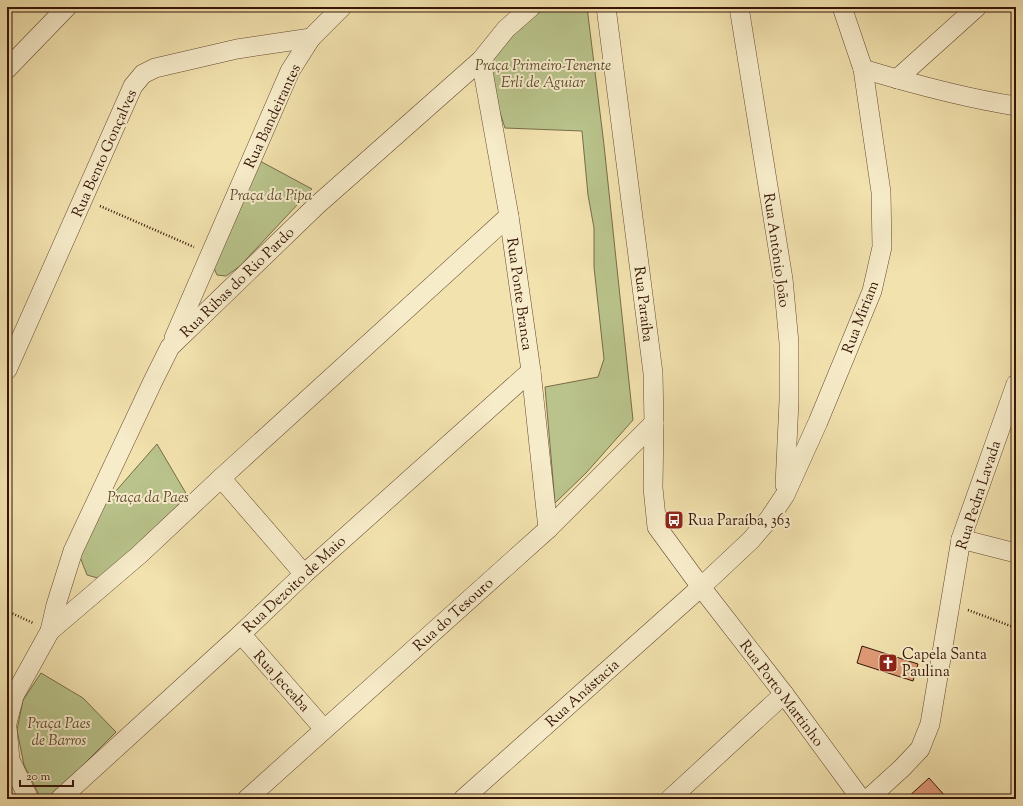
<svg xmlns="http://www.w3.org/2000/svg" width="1023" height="806" viewBox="0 0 1023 806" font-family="'Sorts Mill Goudy',serif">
<rect width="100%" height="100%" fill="#f2e2ae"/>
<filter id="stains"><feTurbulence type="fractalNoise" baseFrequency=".005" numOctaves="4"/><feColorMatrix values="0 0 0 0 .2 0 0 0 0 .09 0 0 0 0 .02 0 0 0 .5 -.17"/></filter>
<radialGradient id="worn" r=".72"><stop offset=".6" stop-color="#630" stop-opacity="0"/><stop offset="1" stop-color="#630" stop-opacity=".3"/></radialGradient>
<!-- green -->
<g fill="#b9c38b" stroke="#786c49">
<path d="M539,7h48l17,138 29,275 -47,53 -31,30 -10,-116 53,-10 6,-18 -10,-92v-39l-6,-33 -6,-64 -77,-3 -20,-62 7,-14z"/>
<path d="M260,161l52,28 -72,77 -14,10 -9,-1 -4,-9z"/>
<path d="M157,444l30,51 -32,36 -54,48 -14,-4 -7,-18 21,-49z"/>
<path d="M41,673l42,25 33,34 -67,67h-8l-17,-34 -7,-35 6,-30z"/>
</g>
<!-- building -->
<g fill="#e09a77" stroke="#371507">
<path d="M862,646l56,18 -5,17 -56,-18z"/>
<path d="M929,778l17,19 -2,2h-38z"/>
</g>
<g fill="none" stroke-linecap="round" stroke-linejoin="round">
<!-- minor casing -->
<g stroke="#664831" stroke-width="20">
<g id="minor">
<path d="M606,7l47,366 1,50 -1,65 4,39 44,60 83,107 77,105"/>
<path d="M739,7l44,272 6,64v58l-4,84"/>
<path d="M481,60l28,156 22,155 17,158"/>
<path d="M7,69l60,-62"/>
<path d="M863,69c50,15 101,29 153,37"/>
<path d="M897,79l80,-72"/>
<path d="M174,338l116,-267 21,-33 31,-31"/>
<path d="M7,370l126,-284 10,-12 12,-6 82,-19 74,-11"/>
<path d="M221,478l83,96"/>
<path d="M961,539l55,14"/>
<path d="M50,631l89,-76 82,-77 288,-262"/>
<path d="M241,634l83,95"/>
<path d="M7,723l7,-27 36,-65 6,-26 17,-54 80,-170 17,-34 146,-141 165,-146 25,-31 25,-22"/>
<path d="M7,727l3,33 19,39"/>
<path d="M60,799l181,-165 63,-60 227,-203"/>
<path d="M247,799l301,-270 106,-106"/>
<path d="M463,799l238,-212 50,-47 18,-21 16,-24 33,-73 54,-131 10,-44 -1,-55 -18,-123 -21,-62"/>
<path d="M670,799l114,-105"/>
<path d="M868,799l34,-31 18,-19 10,-25 31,-185 55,-155"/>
</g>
</g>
<!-- path -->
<g stroke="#371507" stroke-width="2.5" stroke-dasharray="1 2" stroke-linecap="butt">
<path d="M100,206l94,41"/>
<path d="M968,610l48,18"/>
<path d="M7,611l26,12"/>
</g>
<!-- minor -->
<use href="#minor" stroke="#f7ecca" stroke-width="19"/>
</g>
<!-- icons -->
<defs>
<g id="bus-square" transform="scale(1)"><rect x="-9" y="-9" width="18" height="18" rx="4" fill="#8f2418" stroke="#f7ecca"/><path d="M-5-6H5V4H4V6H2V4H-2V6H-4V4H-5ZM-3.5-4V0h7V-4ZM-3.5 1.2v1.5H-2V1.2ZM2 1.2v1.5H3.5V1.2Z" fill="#fff"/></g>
<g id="church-square" transform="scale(1)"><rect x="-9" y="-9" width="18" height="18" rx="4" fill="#8f2418" stroke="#f7ecca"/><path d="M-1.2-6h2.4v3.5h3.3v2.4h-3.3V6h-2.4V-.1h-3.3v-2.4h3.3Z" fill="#fff"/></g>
</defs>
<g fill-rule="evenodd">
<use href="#bus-square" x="674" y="520"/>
<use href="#church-square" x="888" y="663"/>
</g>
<g text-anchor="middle" stroke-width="4" stroke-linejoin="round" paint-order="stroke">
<!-- park labels -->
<g font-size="15" font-style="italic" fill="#5e492f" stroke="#f7ecca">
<text x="543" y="70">Praça Primeiro-Tenente<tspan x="543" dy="17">Erli de Aguiar</tspan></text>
<text x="271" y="200">Praça da Pipa</text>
<text x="148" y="502">Praça da Paes</text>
<text x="59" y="728">Praça Paes<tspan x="59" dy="17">de Barros</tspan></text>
</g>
<!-- street labels -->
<g font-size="15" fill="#371507" stroke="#f7ecca">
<text transform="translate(272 116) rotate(-65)" y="5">Rua Bandeirantes</text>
<text transform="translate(104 153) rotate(-66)" y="5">Rua Bento Gonçalves</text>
<text transform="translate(777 250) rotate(82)" y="5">Rua Antônio João</text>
<text transform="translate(237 282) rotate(-44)" y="5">Rua Ribas do Rio Pardo</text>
<text transform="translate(520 294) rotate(82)" y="5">Rua Ponte Branca</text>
<text transform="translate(644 304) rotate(83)" y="5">Rua Paraíba</text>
<text transform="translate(860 317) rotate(-69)" y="5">Rua Miriam</text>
<text transform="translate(978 495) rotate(-72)" y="5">Rua Pedra Lavada</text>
<text transform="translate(294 584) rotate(-43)" y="5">Rua Dezoito de Maio</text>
<text transform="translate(453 614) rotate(-42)" y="5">Rua do Tesouro</text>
<text transform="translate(282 681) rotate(48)" y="5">Rua Jeceaba</text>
<text transform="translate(582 693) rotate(-42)" y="5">Rua Anástacia</text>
<text transform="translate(782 693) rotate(53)" y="5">Rua Porto Martinho</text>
</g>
<!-- poi labels -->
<g font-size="15" fill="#371507" stroke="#f7ecca" text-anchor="start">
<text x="688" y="525">Rua Paraíba, 363</text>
<text x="902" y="659">Capela Santa<tspan x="902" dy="17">Paulina</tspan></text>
</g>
</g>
<!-- margin -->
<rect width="1023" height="806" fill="none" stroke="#f2e2ae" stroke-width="24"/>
<rect x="8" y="8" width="1007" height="790" fill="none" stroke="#371507" stroke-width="2"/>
<rect x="12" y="12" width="999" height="782" fill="none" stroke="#371507"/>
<!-- scale -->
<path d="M20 780v6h53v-6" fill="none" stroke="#371507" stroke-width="2"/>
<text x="26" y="780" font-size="12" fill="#371507" stroke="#f7ecca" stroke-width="3" paint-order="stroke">20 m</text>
<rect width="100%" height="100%" filter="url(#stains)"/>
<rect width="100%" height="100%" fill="url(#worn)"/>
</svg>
